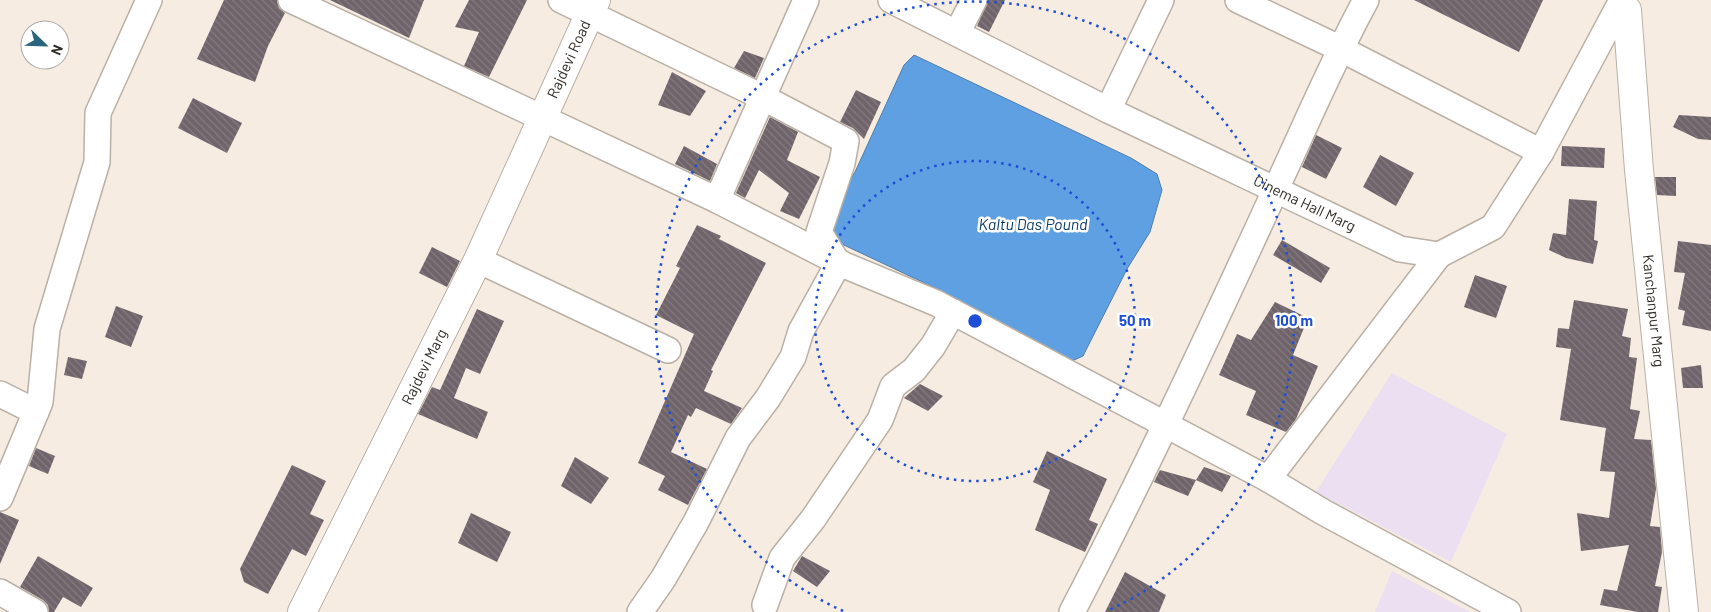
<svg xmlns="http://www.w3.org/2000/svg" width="1711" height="612" viewBox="0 0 1711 612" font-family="Barlow,sans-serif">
<defs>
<pattern id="building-back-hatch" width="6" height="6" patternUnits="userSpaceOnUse" patternTransform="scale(1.25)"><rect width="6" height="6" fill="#70646b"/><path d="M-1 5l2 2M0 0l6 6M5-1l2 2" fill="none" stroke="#847b80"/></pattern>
</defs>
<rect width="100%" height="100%" fill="#f6ece1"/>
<!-- education -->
<g fill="#ecdff2">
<path d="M1392,373l115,61 -56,128 -135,-70z"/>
<path d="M1392,571l78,41h-95z"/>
</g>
<!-- water -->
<path fill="#5ea0e1" stroke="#507eaa" d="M914,55l217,103 26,16 5,16 -12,42 -23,37 -44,87 -11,5 -139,-74 -104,-49 -6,-11 32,-55 49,-107z"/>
<!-- building -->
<g fill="url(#building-back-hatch)">
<path d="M224,0h53l2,8 6,5 -17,33 -13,36 -58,-23z"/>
<path d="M330,0h94l-15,38z"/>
<path d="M469,0h58l-38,77 -25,-11 15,-34 -24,-5z"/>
<path d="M988,0h17l-16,32 -12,-6z"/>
<path d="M1414,0h129l-24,52z"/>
<path d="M744,51l20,7 -9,20 -21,-10z"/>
<path d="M672,72l34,19 -16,25 -32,-11z"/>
<path d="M856,90l25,12 -17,37 -11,-11 -13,-6z"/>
<path d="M193,98l49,25 -15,30 -49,-25z"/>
<path d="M1679,115l32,2v23l-13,-1 -25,-12z"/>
<path d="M770,117l28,15 -11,28 33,17 -21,42 -19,-8 9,-18 -30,-23 -14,28 -9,-5z"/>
<path d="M1316,135l26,13 -16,31 -24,-12z"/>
<path d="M684,146l33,18 -7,17 -35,-17z"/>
<path d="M1562,146l43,2 -1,20 -43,-2z"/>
<path d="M1380,155l34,18 -18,33 -33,-19z"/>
<path d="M1655,177h21v19l-19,-1z"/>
<path d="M1569,199l28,2 -3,39 4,1 -5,23 -27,-6 -17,-8 4,-17 13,2z"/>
<path d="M697,225l24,11 -2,3 47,24 -55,107 2,1 -9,20 38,17 -11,16 -35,-16 -5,9 -3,-2 -17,37 36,17 -19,36 -30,-15 7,-14 -27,-13 56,-129 -38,-19 24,-47 -4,-2z"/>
<path d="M1282,240l48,28 -9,15 -48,-28z"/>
<path d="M1678,241l33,4v86l-29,-6 3,-14 -7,-2 7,-36 -11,-1z"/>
<path d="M432,247l28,14 -13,26 -28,-14z"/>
<path d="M1475,275l32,11 -11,32 -32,-11z"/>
<path d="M1574,300l54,9 -6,27 9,2 -2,19 8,1 -7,51 10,2 -6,28 17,1 5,49 -6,37 10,1 2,25 -7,34 7,1 -4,25h-20l-38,-7 4,-16 13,2 12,-46 -48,6 -4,-38 32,5 6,-46 -15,-1 6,-43 -46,-8 11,-71 -15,-2 2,-19 11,1z"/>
<path d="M1275,302l33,16 -15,37 25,11 -22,53 -10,13 -40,-17 10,-24 -37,-16 18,-41 14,6z"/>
<path d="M116,306l27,10 -12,31 -26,-10z"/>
<path d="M477,309l27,12 -24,53 -14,-6 -12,30 34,14 -11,27 -59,-25 14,-27 8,3z"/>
<path d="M68,357l19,4 -5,18 -18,-4z"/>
<path d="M1701,365l2,23h-20l-2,-20z"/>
<path d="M920,384l23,12 -15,15 -24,-13z"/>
<path d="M36,448l19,8 -7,18 -19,-8z"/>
<path d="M1047,451l60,28 -18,41 9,4 -13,28 -50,-22 15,-40 -17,-8z"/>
<path d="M575,457l34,21 -18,26 -30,-18z"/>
<path d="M292,465l34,16 -16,33 14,6 -18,36 -14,-7 -24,45 -24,-12 -4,-13z"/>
<path d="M1204,467l27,9 -9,16 -26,-12z"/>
<path d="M1160,470l36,10 -8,16 -34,-14z"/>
<path d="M0,512l19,8 -19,44z"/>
<path d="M471,513l40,19 -14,30 -39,-19z"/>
<path d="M38,556l55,32 -12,19 -18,-10 -9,15h-5l-1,-7 -5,-5 -23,-13z"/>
<path d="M802,556l28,15 -13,16 -24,-16z"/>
<path d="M1125,572l41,23 -7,17h-54z"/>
</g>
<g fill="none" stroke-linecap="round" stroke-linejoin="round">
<!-- minor casing -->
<g stroke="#bab0a5" stroke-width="28">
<g id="minor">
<path d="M291,0l426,200 127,65 92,38 332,176 55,33 185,100"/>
<path d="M561,0l201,97 84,44 -4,22 -23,69 17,28"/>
<path id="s1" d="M891,0l217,110 292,139 39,6 54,-28 48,-75 78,-146"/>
<path d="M1238,0l101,48 202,104"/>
<path d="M957,33l17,-33"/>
<path d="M1108,110l53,-110"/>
<path d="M717,200l89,-200"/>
<path d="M478,260l190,90"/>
<path d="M0,394l36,18"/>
<path d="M1268,479l171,-224"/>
<path d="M0,498l40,-96 7,-73 50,-167 1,-49 51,-113"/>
<path d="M0,592l35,20"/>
<path d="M765,605l17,-47 31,-39 67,-99 13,-34 21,-16 19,-24 20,-34"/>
<path d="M640,612l23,-33 33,-57 42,-84 30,-40 25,-41 8,-26 38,-69"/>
<path d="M1072,612c72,-138 138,-280 203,-421 30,-64 57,-129 91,-191"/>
</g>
</g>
<!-- major casing -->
<g stroke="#bab0a5" stroke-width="30">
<g id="major">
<path id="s2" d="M1627,10l12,160 45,442"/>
<path id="s3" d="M302,612l176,-352 118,-260"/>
</g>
</g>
<!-- minor -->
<use href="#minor" stroke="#fff" stroke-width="25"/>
<!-- major -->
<use href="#major" stroke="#fff" stroke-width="28"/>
</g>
<!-- distance rings -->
<g fill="none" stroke="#1d4ed8" stroke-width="2.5" stroke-dasharray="2.5 5">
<circle cx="975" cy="321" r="160"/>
<path d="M843 611A319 319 0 1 1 1107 611"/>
</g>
<g text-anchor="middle" stroke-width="5" stroke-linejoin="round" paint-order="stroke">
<!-- street labels -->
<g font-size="15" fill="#312d28" stroke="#fff">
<text dy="5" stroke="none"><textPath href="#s3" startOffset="614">Rajdevi Road</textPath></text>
<text dy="5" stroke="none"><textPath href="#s1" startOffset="461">Cinema Hall Marg</textPath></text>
<text dy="5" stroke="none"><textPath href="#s2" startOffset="302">Kanchanpur Marg</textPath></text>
<text dy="5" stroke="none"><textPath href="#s3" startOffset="274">Rajdevi Marg</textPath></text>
</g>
<!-- water labels -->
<g font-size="16" font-style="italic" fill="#0d3e68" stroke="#fff">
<text x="1033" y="230">Kaltu Das Pound</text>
</g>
</g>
<circle cx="975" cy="321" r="8" fill="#1d4ed8" stroke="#fff" stroke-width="2.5"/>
<g font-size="15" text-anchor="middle" font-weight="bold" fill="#1d4ed8" stroke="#fff" stroke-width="5" stroke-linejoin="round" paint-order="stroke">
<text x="1135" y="326">50 m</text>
<text x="1294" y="326">100 m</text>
</g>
<!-- north arrow -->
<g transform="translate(45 45) rotate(113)"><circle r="24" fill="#ffffff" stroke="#adaba9"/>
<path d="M0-4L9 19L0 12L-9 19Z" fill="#29657d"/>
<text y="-8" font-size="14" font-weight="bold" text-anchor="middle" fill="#312d28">N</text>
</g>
</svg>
